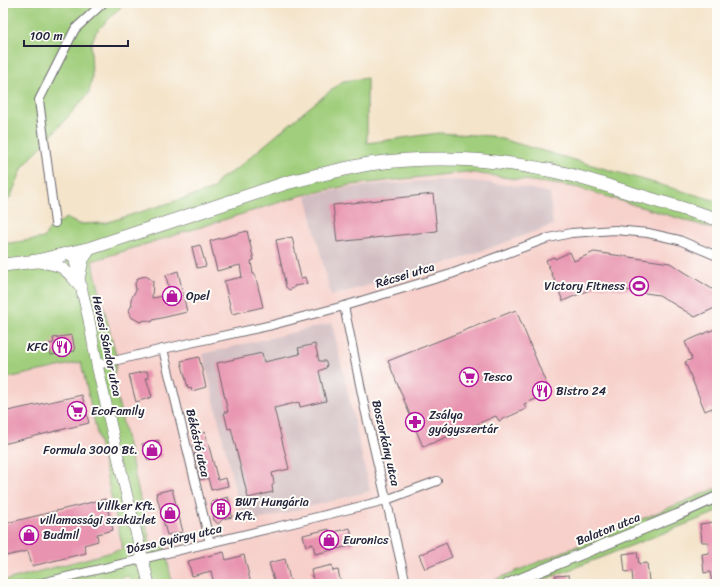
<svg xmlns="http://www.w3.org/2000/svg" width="720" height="587" viewBox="0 0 720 587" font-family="Sriracha,sans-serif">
<rect width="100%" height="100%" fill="#fdfcf7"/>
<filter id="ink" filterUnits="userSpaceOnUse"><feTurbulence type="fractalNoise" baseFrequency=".025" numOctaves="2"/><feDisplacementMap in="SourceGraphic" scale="8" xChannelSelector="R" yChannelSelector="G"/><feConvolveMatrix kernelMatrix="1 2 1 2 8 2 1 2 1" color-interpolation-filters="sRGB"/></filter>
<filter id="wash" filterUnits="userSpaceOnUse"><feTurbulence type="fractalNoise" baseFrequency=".012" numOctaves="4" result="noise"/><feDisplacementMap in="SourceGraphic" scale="16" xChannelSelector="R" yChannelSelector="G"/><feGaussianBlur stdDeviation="0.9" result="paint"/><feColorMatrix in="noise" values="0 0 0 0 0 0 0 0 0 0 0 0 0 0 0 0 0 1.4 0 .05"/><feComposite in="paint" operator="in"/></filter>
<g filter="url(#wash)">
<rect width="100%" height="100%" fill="#f4e4ca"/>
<!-- built -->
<g fill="#f7d0cb" fill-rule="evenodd">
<path d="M466,172l109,15 142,43v258l-232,96h-313l-7,-37h-10l-5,-5 -37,-163 4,-20 -25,-98 211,-66 48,-10zM382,184l171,41 -99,36 -123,35 -25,-100 41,-8zM332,323l38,168 -34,9z"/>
<path d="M81,362l42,188 -120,31v-202z"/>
</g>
<!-- industrial -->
<g fill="#d2bec2">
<path d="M443,180l25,1 50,5 32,7 3,32 -99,36 -123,35 -25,-100 41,-8 35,-4z"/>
<path d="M332,323l38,168 -127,33 -40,-170z"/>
</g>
<!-- green -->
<g fill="#a0ce7b" stroke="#61785b">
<path d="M3,3h122l-29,29 -5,12 1,34 -3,15 -66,74 -13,31 -7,7z"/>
<path d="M367,78v65l71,-10 53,3 226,65v29l-142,-43 -109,-15 -115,13 -48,10 -211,66 25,98 -4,20 37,163 5,5h10l7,37h-41l-2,-8 -32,8h-94v-3l120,-32 -42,-187 -78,17v-135l41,-6 4,-7 18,-13 12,6 27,-1 109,-34 5,-10 16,-9 75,-63 33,-26z"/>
<path d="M717,488v24l-184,72h-48z"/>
</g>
<g id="blocks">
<!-- building -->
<g fill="#e893af">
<path d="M433,194l4,37 -100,11 -4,-37z"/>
<path d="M247,231l7,29 -3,1 2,13h2l8,33 -31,7 -8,-33 18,-4 -2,-12 -23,6 -7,-30z"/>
<path d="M292,237l9,41 4,-1 2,7 -13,2v2l-5,2 -3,-3 -10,-47z"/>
<path d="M200,245l6,21 -9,2 -5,-21z"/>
<path d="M570,252l4,9 20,-9 76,11 47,29v15l-22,10 -36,-22 -61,-9 -35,15 -17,-41 8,-3 1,2z"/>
<path d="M178,271l9,41 -34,8 -1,2 -6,-2 -6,2 -9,-5 -2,-7 3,-5 -1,-6 5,-9 -1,-7 3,-5 8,-2 7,5 -1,17 18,-3 -4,-20z"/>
<path d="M516,310l34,83 -26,11 2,5 -27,12 -3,-5 -73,31 -35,-86z"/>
<path d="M717,328v93l-5,-13 -7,3 -20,-49 7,-3 -7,-17z"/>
<path d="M72,335l3,16 -24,4 -2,-11 5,-1 -1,-5z"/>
<path d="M315,344l4,17h6l2,3 -1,4 -7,3 7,30 -26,6 -1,-5 -25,6 15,61 -17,4 2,10 -2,3 1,6 -25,6 -17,-70 -3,1 -4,-17h4l-11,-49 45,-10 2,9 36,-8 -2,-6z"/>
<path d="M199,357l7,30 -14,4 -1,-4 -3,1 -7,-27z"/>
<path d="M147,371l2,7h-3l6,19 -16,5 -7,-27z"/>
<path d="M82,395l7,28 -86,21v-32z"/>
<path d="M205,432l13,48 8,-2 2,8 -17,4 -3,-12 -8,2 -2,-18h-2l-2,-8h2l-4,-19z"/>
<path d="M158,440l4,17 -14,4 -6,-17z"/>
<path d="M172,489l11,43 -16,3 -11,-42z"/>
<path d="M228,497l4,20 -9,2 -5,5 -5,-5 1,-2 -3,-15z"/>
<path d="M105,499l8,31 -16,4 1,7 -14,4 2,8 -54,13 -4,-15 -22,5 -3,-11v-21z"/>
<path d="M714,522l1,12h2v49l-5,1 -2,-12 -6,1 -2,-19 7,-1 -1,-11h-6l-2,-18z"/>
<path d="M350,528l4,17 -39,9 -2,-10 -7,2 -3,-11 26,-6 1,4z"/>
<path d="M446,543l6,14 -27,12 -6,-14z"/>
<path d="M224,552l2,8 18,-5 7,29h-37l-3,-13 -19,5 -4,-15z"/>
<path d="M637,552l2,12 8,-1 2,18 -9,2v1h-7l-1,-13 -7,1 -2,-18z"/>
<path d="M285,559l6,25h-16l-6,-21z"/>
<path d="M332,565l1,6 5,-1 3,14h-27l-3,-14z"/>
<path d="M569,575l1,9h-14l-1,-8z"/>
</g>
</g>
</g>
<g filter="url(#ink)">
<use href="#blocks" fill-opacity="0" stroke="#6c666d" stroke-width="1"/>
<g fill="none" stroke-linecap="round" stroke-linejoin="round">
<!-- minor casing -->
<g stroke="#6c666d" stroke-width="10">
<g id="minor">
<path d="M55,223l-16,-123 36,-71 28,-26"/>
<path d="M344,306l21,103 41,175"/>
<path d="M163,349l47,194"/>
<path d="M97,365l66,-16 109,-24 72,-19 107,-32 94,-35 26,-6 44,-3 33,3 31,7 38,16"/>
<path d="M37,584l256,-61 93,-23 51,-19"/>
</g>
</g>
<!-- tertiary casing -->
<g stroke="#6c666d" stroke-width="12">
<path id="tertiary" d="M508,584l169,-69 40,-18"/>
</g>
<!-- secondary casing -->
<g stroke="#6c666d" stroke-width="12">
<g id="secondary">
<path d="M73,253l16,67 8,45 29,127 23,92"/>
<path d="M39,262c24,3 25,6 40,23"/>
<path d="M80,275l3,-15 8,-12"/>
</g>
</g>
<!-- primary casing -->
<g stroke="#6c666d" stroke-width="14">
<path id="primary" d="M3,265l34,-4 54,-13 195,-65c28,-7 55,-14 83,-19 57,-8 117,-6 173,5 27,4 53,13 79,21 32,10 64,19 96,29"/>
</g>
<!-- minor -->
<use href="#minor" stroke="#fff" stroke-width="8"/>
<!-- tertiary -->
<use href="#tertiary" stroke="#fff" stroke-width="10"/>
<!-- secondary -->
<use href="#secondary" stroke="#fff" stroke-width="11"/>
<!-- primary -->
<use href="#primary" stroke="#fff" stroke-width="13"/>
</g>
</g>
<!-- icons -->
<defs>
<g id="stadium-ring" transform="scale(1)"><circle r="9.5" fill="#fdfcf7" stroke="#b5179e" stroke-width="1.5"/><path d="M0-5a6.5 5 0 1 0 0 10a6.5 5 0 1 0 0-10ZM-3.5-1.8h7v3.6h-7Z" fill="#b5179e"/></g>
<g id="shop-ring" transform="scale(1)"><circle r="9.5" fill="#fdfcf7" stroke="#b5179e" stroke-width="1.5"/><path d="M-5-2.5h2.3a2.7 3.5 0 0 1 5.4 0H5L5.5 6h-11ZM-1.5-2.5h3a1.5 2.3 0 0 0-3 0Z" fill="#b5179e"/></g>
<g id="restaurant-ring" transform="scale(1)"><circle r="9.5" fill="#fdfcf7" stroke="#b5179e" stroke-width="1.5"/><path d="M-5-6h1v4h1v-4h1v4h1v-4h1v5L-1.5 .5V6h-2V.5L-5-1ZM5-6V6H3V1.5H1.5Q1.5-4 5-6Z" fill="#b5179e"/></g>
<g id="supermarket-ring" transform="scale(1)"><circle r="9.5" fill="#fdfcf7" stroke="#b5179e" stroke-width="1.5"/><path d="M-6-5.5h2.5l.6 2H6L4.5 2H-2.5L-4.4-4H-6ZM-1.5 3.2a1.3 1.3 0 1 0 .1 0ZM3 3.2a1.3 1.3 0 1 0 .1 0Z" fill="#b5179e"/></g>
<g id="pharmacy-ring" transform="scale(1)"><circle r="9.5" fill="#fdfcf7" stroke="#b5179e" stroke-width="1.5"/><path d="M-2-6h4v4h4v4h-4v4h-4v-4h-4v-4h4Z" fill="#b5179e"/></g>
<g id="building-ring" transform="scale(1)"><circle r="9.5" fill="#fdfcf7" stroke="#b5179e" stroke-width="1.5"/><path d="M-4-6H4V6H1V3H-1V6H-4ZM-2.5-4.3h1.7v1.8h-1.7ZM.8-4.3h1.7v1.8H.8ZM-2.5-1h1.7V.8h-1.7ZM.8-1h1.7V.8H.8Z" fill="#b5179e"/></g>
</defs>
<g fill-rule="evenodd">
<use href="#stadium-ring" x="639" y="286"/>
<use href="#shop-ring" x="172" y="296"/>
<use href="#restaurant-ring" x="62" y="347"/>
<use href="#supermarket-ring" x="469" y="377"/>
<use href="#restaurant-ring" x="542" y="391"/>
<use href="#supermarket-ring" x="77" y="411"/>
<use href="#pharmacy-ring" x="415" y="422"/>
<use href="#shop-ring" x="152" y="450"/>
<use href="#building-ring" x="221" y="509"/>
<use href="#shop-ring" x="170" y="513"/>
<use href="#shop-ring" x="29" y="535"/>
<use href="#shop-ring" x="329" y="540"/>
</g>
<g text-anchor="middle" stroke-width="4" stroke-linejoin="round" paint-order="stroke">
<!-- street labels -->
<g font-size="12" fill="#22223b" stroke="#fdfcf7">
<text transform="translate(405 275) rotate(-17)" y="4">Récsei utca</text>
<text transform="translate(107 346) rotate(78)" y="4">Hevesi Sándor utca</text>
<text transform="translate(198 443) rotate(77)" y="4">Békástó utca</text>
<text transform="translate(386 443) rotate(77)" y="4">Boszorkány utca</text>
<text transform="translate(608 529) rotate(-22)" y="4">Balaton utca</text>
<text transform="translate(174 539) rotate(-13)" y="4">Dózsa György utca</text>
</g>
<!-- poi labels -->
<g font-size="12" fill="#22223b" stroke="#fdfcf7" text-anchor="start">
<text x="625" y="290" text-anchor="end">Victory Fitness</text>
<text x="186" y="300">Opel</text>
<text x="48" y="351" text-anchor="end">KFC</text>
<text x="483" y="381">Tesco</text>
<text x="556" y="395">Bistro 24</text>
<text x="91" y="415">EcoFamily</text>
<text x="429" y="419">Zsálya<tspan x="429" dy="14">gyógyszertár</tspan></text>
<text x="138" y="454" text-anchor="end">Formula 3000 Bt.</text>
<text x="235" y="506">BWT Hungária<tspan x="235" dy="14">Kft.</tspan></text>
<text x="156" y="510" text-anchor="end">Villker Kft.<tspan x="156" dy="14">villamossági szaküzlet</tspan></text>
<text x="43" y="539">Budmil</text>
<text x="343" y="544">Euronics</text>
</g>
</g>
<!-- margin -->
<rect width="720" height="587" fill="none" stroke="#fdfcf7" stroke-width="16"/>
<!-- scale -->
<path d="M24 40v6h104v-6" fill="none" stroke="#22223b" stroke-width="2"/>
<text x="30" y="40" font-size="12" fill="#22223b" stroke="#fdfcf7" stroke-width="3" paint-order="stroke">100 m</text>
</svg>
